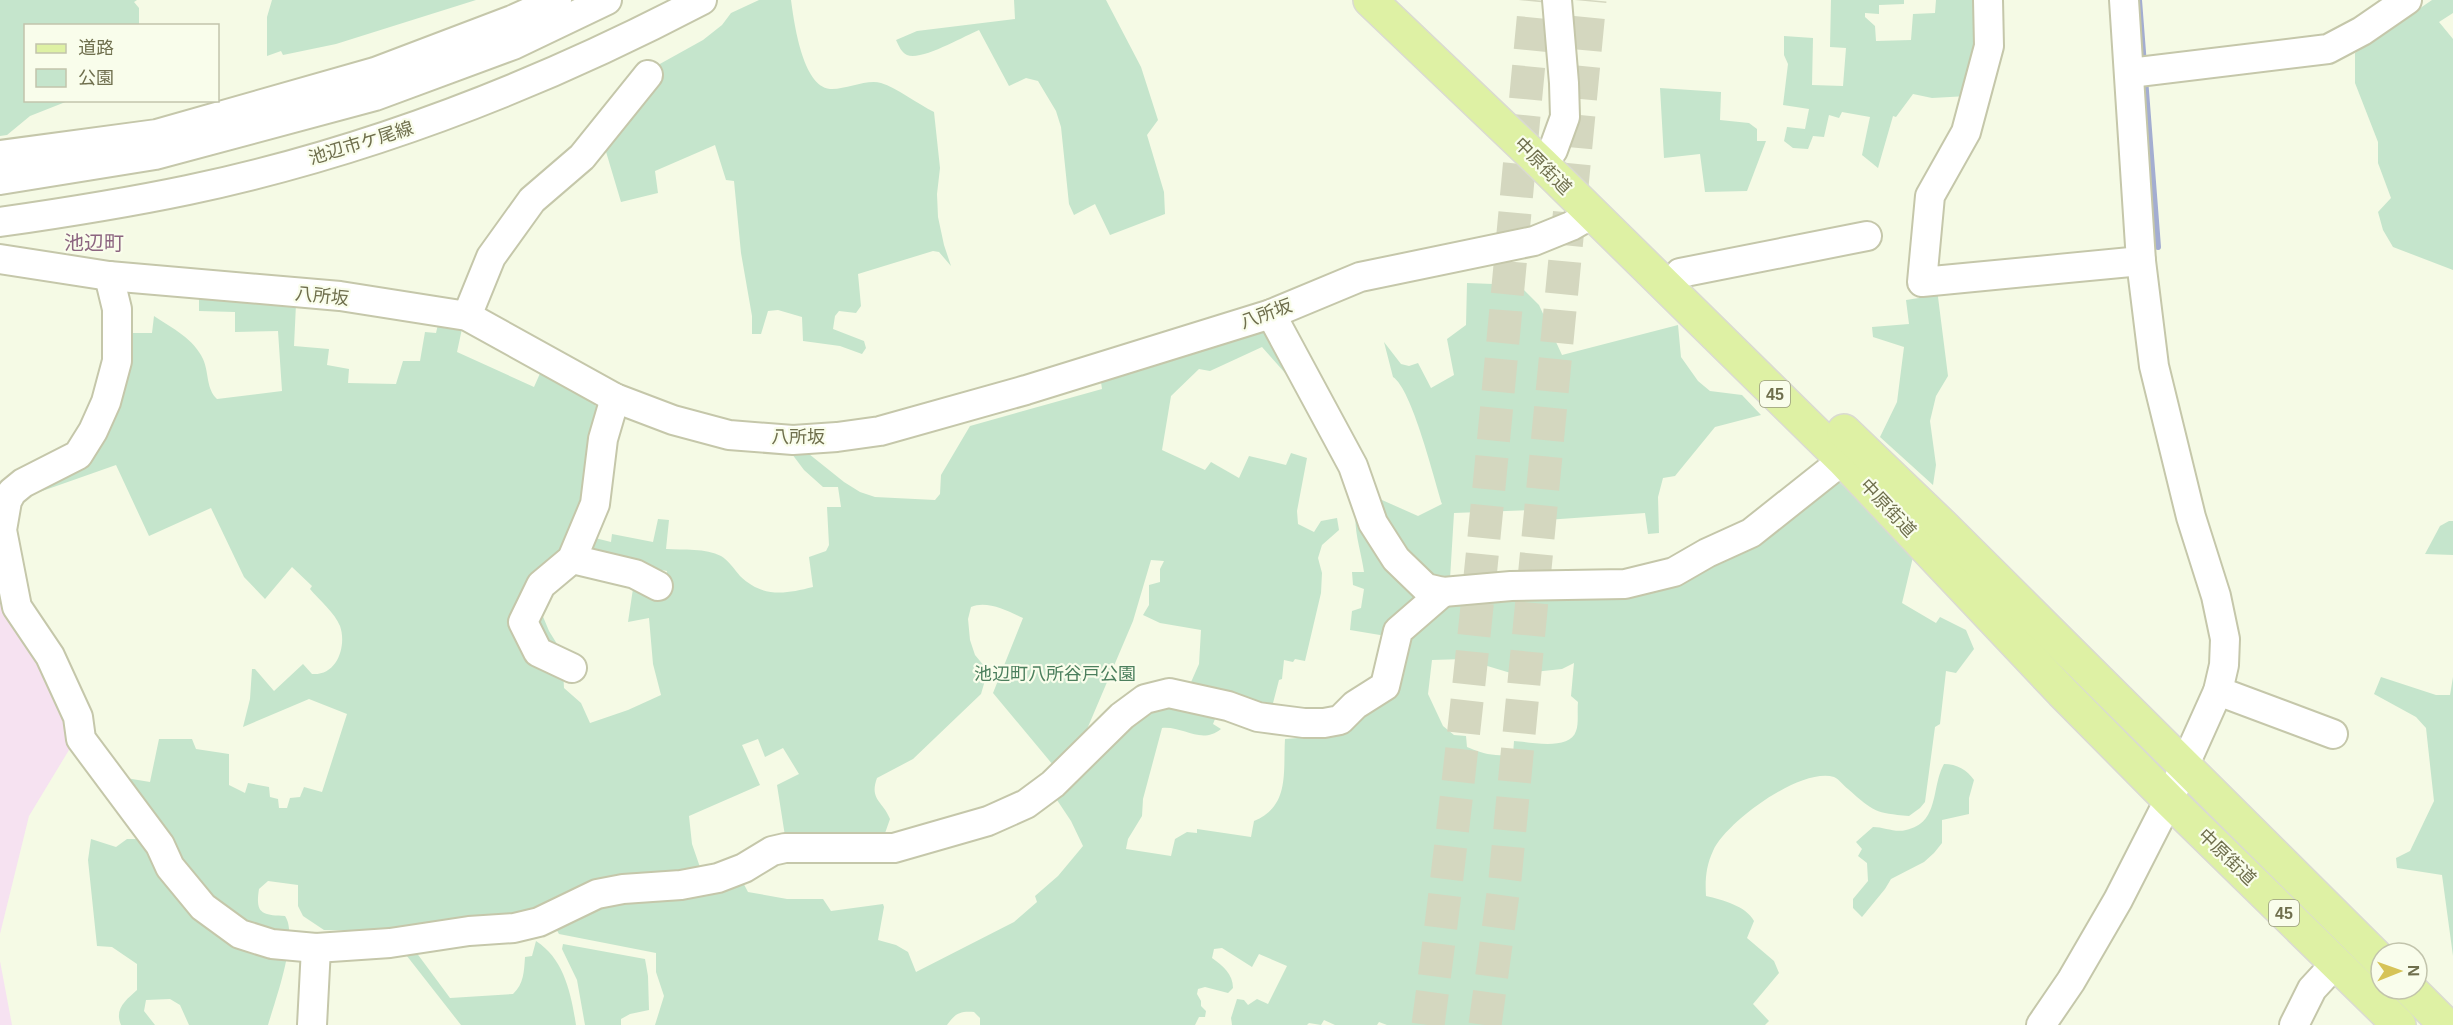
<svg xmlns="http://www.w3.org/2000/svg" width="2453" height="1025" viewBox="0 0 2453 1025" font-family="Arial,'Noto Sans JP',sans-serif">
<rect width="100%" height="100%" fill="#f5fae5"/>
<!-- education -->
<g fill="#f6e2f1">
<path d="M0,591l43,74 32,75 -46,76 -29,118z"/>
<path d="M0,961l12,64h-12z"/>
</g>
<!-- green -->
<g fill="#c5e5cc" fill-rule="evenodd">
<path d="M0,0h137l-3,2 5,6v17l-113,1v74l42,1 -38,15 -23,19 -7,1z"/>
<path d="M272,0h204l-140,44 -53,11 -2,-4 -14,5v-39z"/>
<path d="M759,0h32c3,21 11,86 39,89 16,1 36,-10 51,-6 16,5 37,21 53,29l6,56 -3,26 1,23 6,28 7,21 -12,-14 -6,-1 -75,23 3,32 -5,7 -17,-2 -4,5 -2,13 31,12 2,7 -4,6 -22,-8 -37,-5 -1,-24 -24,-7 -10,1 -7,23h-9v-18l-11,-63 -7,-72 -8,-1 -11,-35 -60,26 3,22 -37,9 -20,-67 38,-36 19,-34 45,-25 19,-15 9,-12z"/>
<path d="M1014,0h92l35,67 17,53 -11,15 17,57 1,22 -55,21 -15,-31 -21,11 -5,-11 -8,-77 -5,-16 -18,-30 -12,-3 -17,8 -30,-56c-15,6 -57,31 -72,25 -6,-3 -8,-9 -11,-15l21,-9 98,-12z"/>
<path d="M1831,0h73v4l-25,1v9l-14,-1v4l10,9 1,15 35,-1 2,-26 22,-1 1,-13h43l2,22 -13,74 -36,2 -19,-4 -17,23 -3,-1 -15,52 -16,-13 8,-38 -28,-5 -3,6 -10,-3 -5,22 -11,-1 -5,13 -15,-1 -9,-7 3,-14 18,2 4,-20 -26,-4 5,-41 -4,-9v-19l29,2 -1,47 31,1 3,-38 -16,-1z"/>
<path d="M2432,0h21v13l-14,9 14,17v231l-60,-23 -10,-17 -5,-18 13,-14 -13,-35v-21l-23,-59v-30z"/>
<path d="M1660,88l61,4 -1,28 29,3 8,6v12h9l-19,50 -42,1 -5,-38 -36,4z"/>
<path d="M1467,283l52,2 20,20 23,50 116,-30 3,32 17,24 12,10 32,4 19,20 -46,12 -40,49 -12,2 -5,19 1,36 -11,1 -3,-21 -113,8 -1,-11 -77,3 -4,66 162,13 223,-114 64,60 14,19 -11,46 34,20 4,-6 26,13 8,19 -18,24 -10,-2 -6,53 -5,3 -10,75 -5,6 -11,8c-34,-3 -35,-4 -61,-27 -4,-3 -9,-10 -14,-12 -33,-10 -108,45 -121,74 -7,15 -8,29 -7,45 17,4 40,10 48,25l-7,17 27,23 5,12 -26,31 16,17 -4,4h-378l-8,-3 -2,3h-42l-11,-5 -3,5 -12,-2 -2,2h-75l-1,-7 6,-19 7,1 4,5 9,-6 11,5 19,-38 -28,-12 -7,13 -30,-19 -8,1 -2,9c11,8 21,16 21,30l-5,5 -23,-6 -7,2 -1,5 4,7v5l5,5 -1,6h-6l-4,8h-215v-7l-6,-6c-15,-1 -19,2 -27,13h-292l9,-29 -8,-24v-19l-97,-19 -4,-7 4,-10 180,-42 9,17 39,7h36l8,12 52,-7 1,3 -6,33 18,5 12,7 8,20 98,-50 23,-20 -2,-6 23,-20 25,-30 -12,-25 -20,-30 103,-90 63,13 -4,10 8,5c-20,16 -37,-3 -59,-1l-19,71 -1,17 -14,23 -2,10 45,7 4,-17 12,-7 10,1v-4l54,8 3,-16c36,-15 29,-48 31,-82l25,-2 47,-32 41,-67 -48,-8 2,-19 9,-3 3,-19 -11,-4 -1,-13h12c-3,-22 -11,-42 -8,-64l17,-12 45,20 24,-12c-8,-25 -30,-115 -49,-127l-9,-35 17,22 8,2 9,-3 13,25 23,-13 -7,-36 19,-14zM1464,659l50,15 48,-5 12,-6 -3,33 7,6c-1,9 1,21 -2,29 -6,20 -46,11 -62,10l-1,13c-18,3 -30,0 -46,-7l-1,-11 -12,-1 -11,-9 -15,-32 4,-34z"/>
<path d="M1919,289h18l11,87 -12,20 -6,25 6,44 -3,20 -53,-48 17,-35 7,-55 -31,-10 -1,-10 37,-3 -3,-24 13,-2z"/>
<path d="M199,298l97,6 -2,42 35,3 -2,16 22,4 -1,14 48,1 7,-23h17l5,-29 11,1 3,-13 24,4 -6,28 77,35 8,-18c23,13 49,23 61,48l-13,87 -56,91 15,36 13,21 2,36 17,15 9,20 38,-13 33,-15 -8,-31 -4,-46 -21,4 6,-40 29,7 4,-18 -60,-10 -20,-7 4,-17 20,5 1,-8 41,8 5,-23 11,1 -3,29c17,1 40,-1 55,7 7,4 14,14 19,20 23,22 45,18 73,11l-4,-30 17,-6 3,-6 -2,-38h14l-3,-20h-15l-19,-17 -12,-16 12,-4 40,32 16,10 15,5 60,3 5,-6 1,-19 29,-49 132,-37 -2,-14 91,-33v-19l66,-18 36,59 -8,9 -23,-26 -52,24 -11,-2 -28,27 -9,54 43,20 6,-8 28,16 10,-22 37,9 5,-12 16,5 -10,53 1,13 16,8 7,-11 16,-3 2,12 -17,15 -4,13 4,15 -1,20 -16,68 -10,-2 -2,3 -9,-2 -2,19 -3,1 -7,27 8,27 -30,-3 -3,-13 -59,-29 11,-25 2,-34 -41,-7 -17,-8 6,-10v-20l11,-3v-13l4,-8 -13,-1 -18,61 -51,120 -29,24 -60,-72 30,-75c-15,-7 -36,-18 -52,-11l-3,12 2,21 5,15 10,12 1,10 -5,17 -68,65 -36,19c-8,22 6,23 13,41l-6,17h-99l-8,-51 22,-11 -16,-26 -18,9 -7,-18 -16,6 18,40 -71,31 3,28 10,29 -175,42 -158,16 -45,-1 -21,-14 -5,-10v-21l-30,-4 -9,8c-4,25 3,26 26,27 14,20 -10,85 -17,109h-79l-9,-20 -10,-6 -24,1 -2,11 11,14h-34c-7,-16 5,-25 16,-35v-26l-25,-17 -15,-1 -9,-86 3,-21 25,8 11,-8h14l-15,-61 24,4 9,-43h33l4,10 33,5v31l16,8 3,-10 21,4 1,10 8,2 1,9h8l3,-10 10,-1 4,-10 18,5 25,-78 -38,-15 -66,28 7,-28 2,-30h3l19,22 29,-27 9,10c25,2 35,-28 28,-48 -5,-13 -21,-26 -30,-37l2,-3 -20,-19 -27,32 -21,-22 -33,-69 -62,28 -33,-71 -88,31 33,-22 62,-141h29l2,-17c18,12 40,23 49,43 6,13 3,30 14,40l65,-8 -4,-60 -43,1v-20l-36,-1z"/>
<path d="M2449,521h4v34l-28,-1 15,-28z"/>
<path d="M2381,677l55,18h14l3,-18v279l-11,-81 -45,-7 -1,-10 14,-7 24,-50 -8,-73 -10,-11 -42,-23z"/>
<path d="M1944,764c13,0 23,6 30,16l-5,18v16l-27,6v23l-8,10 -10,9 -33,17 -6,10 -23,28 -9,-9v-9l15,-18 -1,-18 -9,-7 4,-7 -6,-7 17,-15c11,0 22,6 33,3 34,-7 25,-43 38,-66z"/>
<path d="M536,941c28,18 35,52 40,84h-115l-58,-74 13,1 34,46 63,-4c11,-10 11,-23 12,-37l7,-1z"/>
<path d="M563,944l82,15 3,17 1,34 -19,4 -9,5v6h-36l-8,-45 -15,-31z"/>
</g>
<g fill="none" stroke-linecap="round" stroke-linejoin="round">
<!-- stream -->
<g stroke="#a3add1" stroke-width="6">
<path d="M2139,0l5,65"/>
<path d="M2145,78l13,169"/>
</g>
<!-- highway-tunnel -->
<g stroke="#d4d7bf" stroke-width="33" stroke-dasharray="33 16" stroke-linecap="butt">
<path d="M1428,1025c46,-340 74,-683 107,-1025"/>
<path d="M1485,1025l20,-146 85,-879"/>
</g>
<!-- minor casing -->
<g stroke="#c5c7aa" stroke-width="32">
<g id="minor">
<path d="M1988,0l1,46 -23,86 -36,64 -8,86 219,-21"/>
<path d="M2130,73l198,-24 34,-18 45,-31"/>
<path d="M0,155l157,-21 218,-62 137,-52 45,-20"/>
<path d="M1542,164l11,-14 12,-33 -1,-34 -7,-83"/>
<path d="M0,180l155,-25 220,-59 138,-51 94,-45"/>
<path d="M0,222c63,-9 126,-19 188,-32 180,-38 352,-105 514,-190"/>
<path d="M0,259l109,17 231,20 127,20 148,82 58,22 56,15 64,5 44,-3 43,-6 146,-41 245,-76 89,-37 174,-36 37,-15 21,-12"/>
<path d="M1680,273l187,-37"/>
<path d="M109,276l8,33v52l-11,41 -13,29 -15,24 -55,28 -11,9 -5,9 -5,29 15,77 33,49 28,61 3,22 79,106 10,22 33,40 37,27 32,10 44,4 74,-5 79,-12 45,-3 25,-6 58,-28 26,-5 58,-4 37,-7 26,-10 28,-17 13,-3h109l94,-27 38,-17 27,-20 69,-68 23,-17 24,-6 59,13 30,11 46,6h20l16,-3 15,-15 30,-19 13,-55 45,-39"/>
<path d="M1271,314l82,152 20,57 23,36 30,29 17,4 68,-6 114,-2 49,-12 33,-19 44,-20 92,-73"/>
<path d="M467,316l24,-59 41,-57 50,-43 66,-82"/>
<path d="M572,559l63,15 23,12"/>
<path d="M572,668l-34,-16 -15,-30 18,-37 31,-26 23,-55 8,-65 12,-41"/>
<path d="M2218,691l115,43"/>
<path d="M312,1025l4,-77"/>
<path d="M2041,1025l30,-44 47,-81 51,-100 49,-109 6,-26 1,-26 -9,-43 -25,-79 -37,-151 -13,-105 -17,-261"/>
<path d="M2294,1025l18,-36 24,-26"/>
</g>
</g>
<!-- major casing -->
<g stroke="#dadad1" stroke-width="36">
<g id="major">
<path d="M1370,0l172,164 301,296 219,232 107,108 230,225"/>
<path d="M1844,431l99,95 438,435"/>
<path d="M2410,989l36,36"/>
</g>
</g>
<!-- minor -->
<use href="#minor" stroke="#fff" stroke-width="28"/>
<!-- major -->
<use href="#major" stroke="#def1a4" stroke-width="33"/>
</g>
<g text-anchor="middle" stroke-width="4.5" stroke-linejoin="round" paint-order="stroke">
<!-- shield labels -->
<g fill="#f9fdeb" stroke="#989a7c" stroke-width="1.5">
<rect x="1760" y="381" width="30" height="26" rx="4.5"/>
<rect x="2269" y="900" width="30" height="26" rx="4.5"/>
</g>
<g font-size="16" font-weight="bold" fill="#6f6f4d">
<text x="1775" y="400">45</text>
<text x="2284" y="919">45</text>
</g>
<!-- street labels -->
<g font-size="18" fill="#6f6f4d" stroke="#f9fdeb">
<text transform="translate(361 143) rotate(-17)" y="6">池辺市ケ尾線</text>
<text transform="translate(1543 166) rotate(45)" y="6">中原街道</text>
<text transform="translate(322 296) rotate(6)" y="6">八所坂</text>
<text transform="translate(1266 314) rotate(-20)" y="6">八所坂</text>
<text x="798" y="443">八所坂</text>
<text transform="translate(1888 508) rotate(47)" y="6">中原街道</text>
<text transform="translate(2227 857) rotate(44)" y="6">中原街道</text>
</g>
<!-- park labels -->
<g font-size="18" fill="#4c7f5d" stroke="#f9fdeb">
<text x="1055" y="680">池辺町八所谷戸公園</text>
</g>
<!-- neighbourhood labels -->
<g font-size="20" fill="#8c6580" stroke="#f9fdeb">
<text x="94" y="250">池辺町</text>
</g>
</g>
<!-- legend -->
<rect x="24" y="24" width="195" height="78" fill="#f9fdeb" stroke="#c2c4ac" stroke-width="1.5"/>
<rect x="36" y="44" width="30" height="9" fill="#def1a4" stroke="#c2c4ac" stroke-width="1.5"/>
<text x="78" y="54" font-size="18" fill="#6f6f4d">道路</text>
<rect x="36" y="69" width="30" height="18" fill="#c5e5cc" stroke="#c2c4ac" stroke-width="1.5"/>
<text x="78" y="84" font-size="18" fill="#6f6f4d">公園</text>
<!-- north arrow -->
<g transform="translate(2399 971) rotate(89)"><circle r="28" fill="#f9fdeb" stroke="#c2c4ac" stroke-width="1.5"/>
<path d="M0-4.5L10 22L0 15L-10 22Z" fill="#d6c357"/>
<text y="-9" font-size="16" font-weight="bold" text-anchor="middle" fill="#6f6f4d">N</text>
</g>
</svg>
